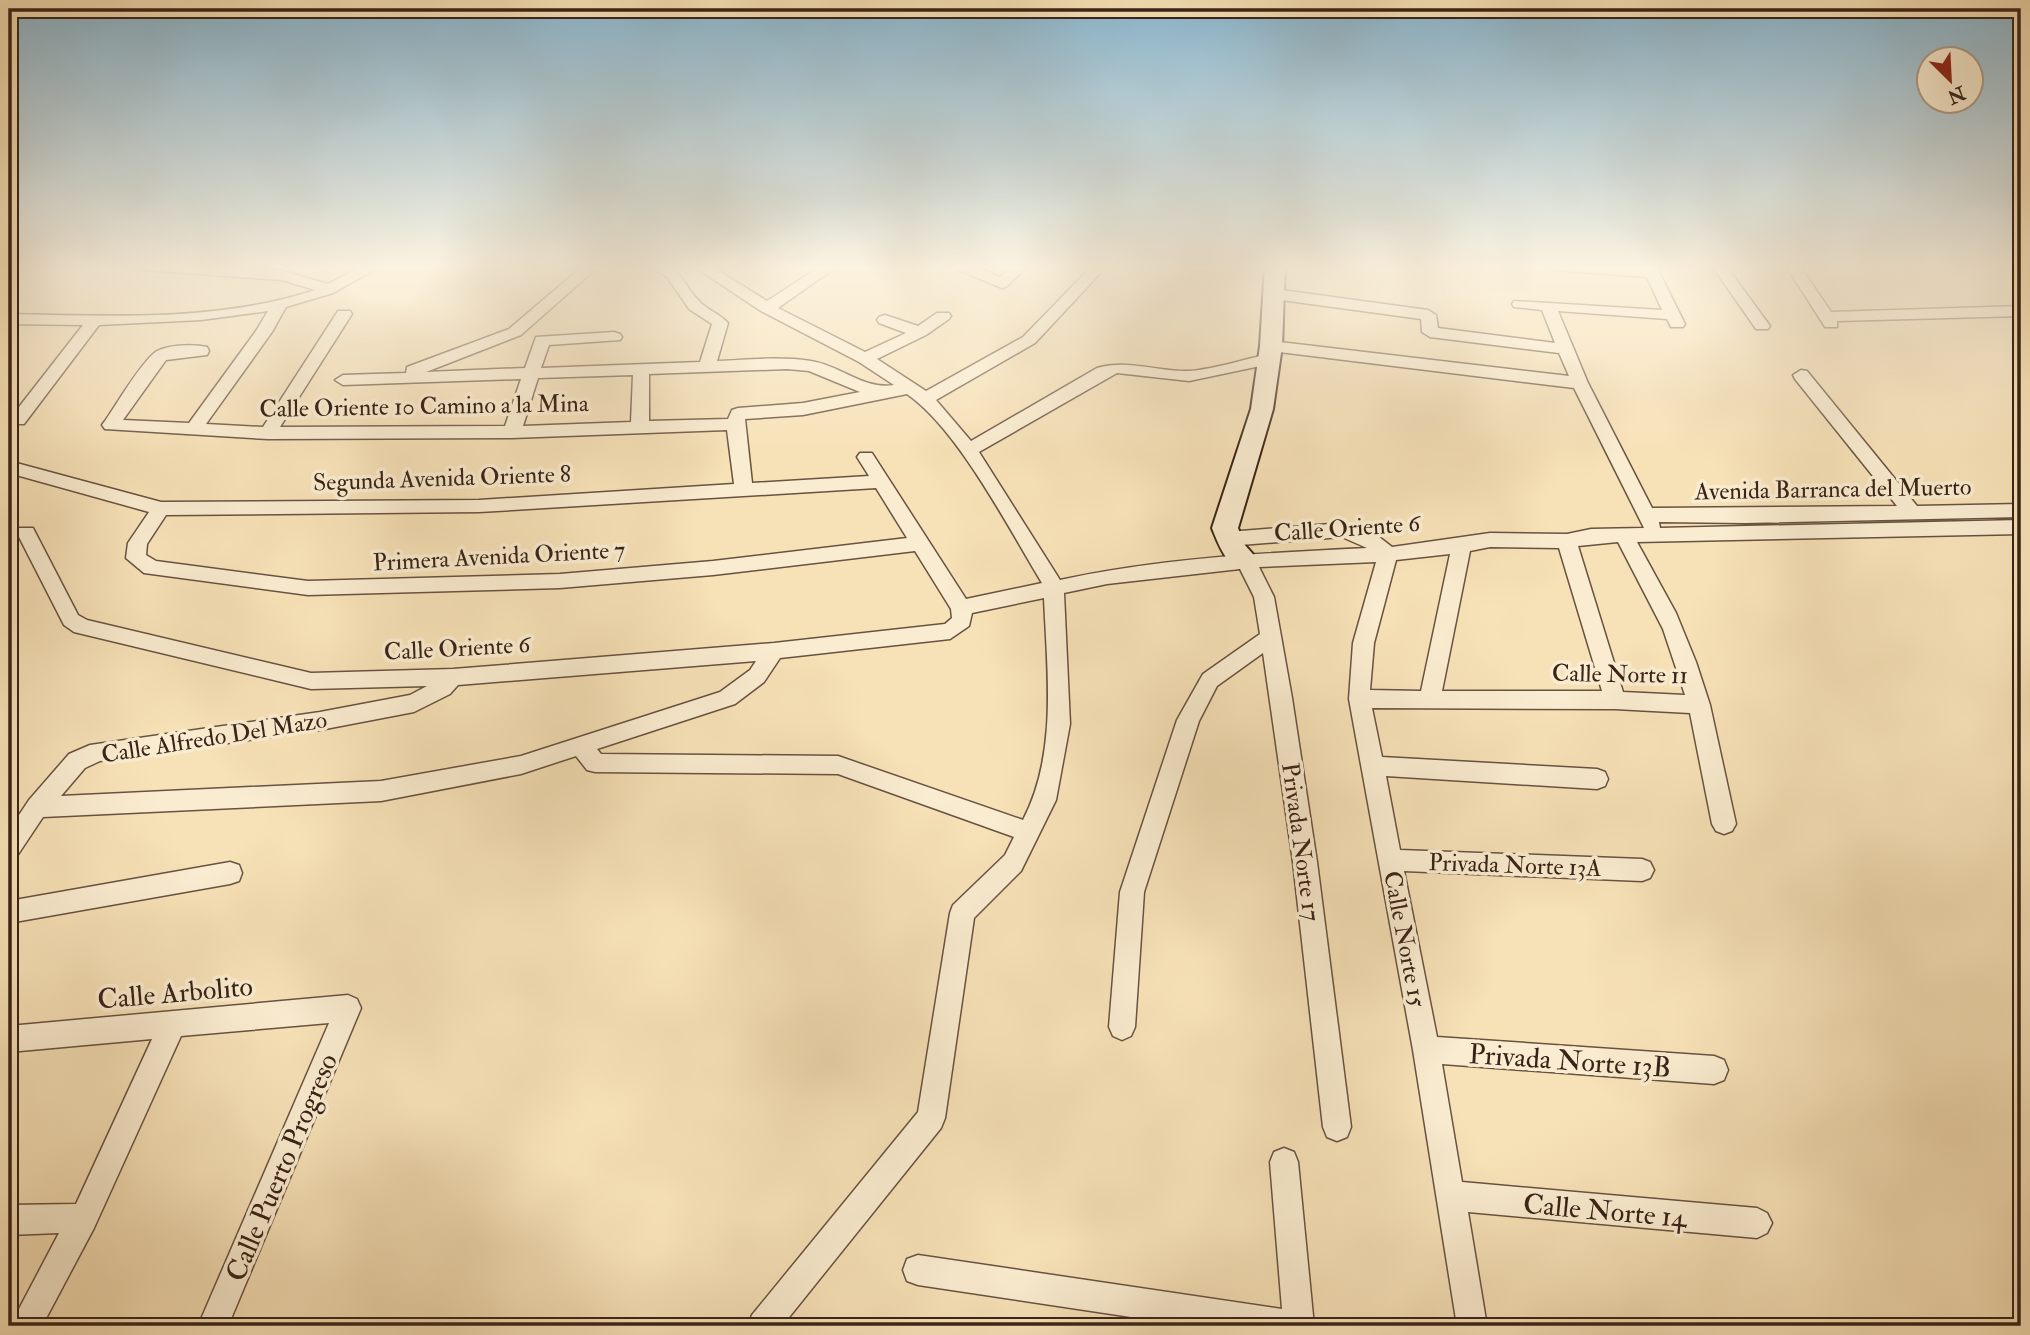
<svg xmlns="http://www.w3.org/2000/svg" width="2030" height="1335" viewBox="0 0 2030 1335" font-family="'IM FELL Double Pica',serif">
<rect width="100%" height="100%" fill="#f7e1b7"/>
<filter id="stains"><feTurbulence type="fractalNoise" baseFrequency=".00286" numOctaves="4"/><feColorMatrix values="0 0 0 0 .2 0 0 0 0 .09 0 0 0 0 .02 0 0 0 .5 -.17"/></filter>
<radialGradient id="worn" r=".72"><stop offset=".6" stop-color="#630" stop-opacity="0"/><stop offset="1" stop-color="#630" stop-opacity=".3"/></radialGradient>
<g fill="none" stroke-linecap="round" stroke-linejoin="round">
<!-- minor casing -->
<g stroke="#685240" stroke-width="3">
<g id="minor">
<path d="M136,266h66l81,5 45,13 35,-18h18l-48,27 -47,14 -14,25 -66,92 57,3 75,-116h12l2,3 -72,113 225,-1 16,-47 -178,6 -8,-5 8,-5 63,-2 1,-6 102,-38 74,-63h16l-78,69 -95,37 99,-4 11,-31 78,-5 6,2 2,3 -2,3 -71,5 -8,23 159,-6 12,-38 -23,-15 -22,-32 -18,-11c35,-2 30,16 51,36 9,9 20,12 28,21l-11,38c30,-1 63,-5 94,0 29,4 52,29 83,24l-35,-23 -98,-51 -68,-45h18l56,35 54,-35h17l-60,42 87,44 41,-19 -27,-10 -2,-3 2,-3 6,-2 33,11 19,-13h12l2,3 -2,3 -23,16 -49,24 49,32 97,-54 69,-71h15l-72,77 -99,57 35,41 126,-73c32,-9 60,4 92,3 27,-2 55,-12 81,-17l8,5 -8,5 -81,17 -72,-8 -138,79 81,128c101,-22 204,-27 307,-32l-25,-11 -114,9 -7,-2 -3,-5 3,-5 7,-2 115,-9 31,10 18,14 98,-14 77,1 24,-5 53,-1 -70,-140 -303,-37 -8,-5 8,-5 298,35 -10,-23 -129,-16 -8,-5 -1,-13 -147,-20 -8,-5 8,-5 154,21 8,5 2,13 117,15 -13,-33 -28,-3 -2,-3 2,-3 148,9 -15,-33 -94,-7 -7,-4 96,2v-2h14l29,58 -2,3h-12l-4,-8 -109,-8 30,72 64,125 245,-2 -102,-127 -2,-4 8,-5 6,1 110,135 104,-2v13l-276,6 -86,-1 1,6 361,-8v14l-384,8 39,71 20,49 14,43 26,119 -4,7 -8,3 -8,-3 -4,-7 -22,-111 -75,-4 -243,-1 10,49 215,12 8,3 3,7 -3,7 -8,3 -211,-13 14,74 242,9 8,3 4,8 -4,8 -8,3 -238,-10 33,166 277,19 10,4 4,10 -4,10 -10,4 -272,-20 20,118 295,26 10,5 5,10 -5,10 -10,5 -289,-26 19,114h-30l-44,-276 -64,-351 4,-56 23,-81 -117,5 15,30 18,101 25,164 34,265 -4,10 -10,4 -10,-4 -4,-10 -30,-265 -30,-209 -46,33 -18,35 -55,171 -9,135 -4,9 -9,4 -9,-4 -4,-9 11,-135 57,-172 26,-46 57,-40 -6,-37 -14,-28 -133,15 -43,9 6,131 -14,76 -35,71 -47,47 -29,200 -4,10 -159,198h-34l4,-11 166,-203 32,-199 3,-8 52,-50 9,-18 -176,-63 -243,-2 -8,-2 -11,-14 -55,18 -140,27 -338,16 -26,39 -8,4v-30l20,-30 40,-46 21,-9 230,-33 90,-17 17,-9 -116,3 -237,-57 -10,-7 -47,-92 2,-5h14l45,87 9,5 224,53 142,-4 321,-26 171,-19 7,-6 -1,-9 -36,-58 -202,24 -153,13 -252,7 -164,-22 -18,-15 2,-15 21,-31 -140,-39v-12l152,41 318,-2 255,-16 -7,-54 -215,8 -244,1 -163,-10 -3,-4 3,-4c13,-19 32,-52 48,-67 10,-10 41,-10 54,-7l2,4 -2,4 -41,5 -43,60 66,3 67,-92 12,-20 -67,9 -102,5 -75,99h-12l-3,-4 3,-4 71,-91 -74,-1v-10c100,2 210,8 306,-24l-33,-10 -139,-10zM787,369l22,2 51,21 -57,11 -65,5 -6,2 -4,9 -79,2v-47zM633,375l-2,47 -108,4 15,-48zM907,394c51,35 102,135 135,189l-76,16 -94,-146h-12l-3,4 12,19 -117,7 -7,-64 58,-4zM876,488l31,50 -194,23 -153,13 -252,7 -152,-20 -10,-6 1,-11 19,-29 313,-3zM1618,542l45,87 22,66 -62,-3 -45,-146zM1490,547l69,1 43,143h-160l28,-140zM1450,554l-29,137 -51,-1 4,-47 22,-83zM1044,598c3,73 14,155 -21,222l-185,-64 -237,-2 -4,-5 138,-45 29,-22 16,-24 170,-19 19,-13 3,-13zM756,661l-6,9 -30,22 -199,64 -140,25 -320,15 24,-28 15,-7 220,-31 94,-18 36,-18 8,-9z"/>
<path d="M957,266h17l26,11 12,-11h16l-21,20 -5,2 -43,-18z"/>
<path d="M1712,266h14l44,60 -2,3h-12z"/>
<path d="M1786,266h14l31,46 190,-6v10l-184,5v6h-12z"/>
<path d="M230,862l9,3 3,8 -3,8 -9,3 -221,39v-22z"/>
<path d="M348,995l9,4 4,9 -133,318h-30l131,-303 -148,13 -87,192 -52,98h-32l49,-93 -50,2v-30l67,-1 76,-165 -143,13v-26z"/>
<path d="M1284,1148l10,4 4,10 16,164h-123l-273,-41 -11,-4 -4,-11 4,-11 11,-4 364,54 -12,-147 4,-10z"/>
</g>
</g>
<!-- secondary casing -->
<g stroke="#392318" stroke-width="4">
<path id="secondary" d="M1265,266h20l-3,80 -9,63 -35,119 6,16 15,17 -4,7c-26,7 -35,-20 -43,-40l39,-119 9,-63z"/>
</g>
<!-- minor -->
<use href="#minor" fill="#faecd0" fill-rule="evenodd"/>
<!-- secondary -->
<use href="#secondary" fill="#faecd0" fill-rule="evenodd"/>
</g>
<!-- sky -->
<linearGradient id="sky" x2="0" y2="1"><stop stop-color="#8ab8d2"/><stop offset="0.59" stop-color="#fbf2df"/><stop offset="1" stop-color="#fbf2df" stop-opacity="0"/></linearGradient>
<rect width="2030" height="453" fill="url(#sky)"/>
<g text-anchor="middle" stroke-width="7" stroke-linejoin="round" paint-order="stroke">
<!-- street labels -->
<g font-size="24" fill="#392318" stroke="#faecd0">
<text transform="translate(424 406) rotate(-1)" y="8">Calle Oriente 10 Camino a la Mina</text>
<text transform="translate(442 478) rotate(-2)" y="8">Segunda Avenida Oriente 8</text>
<text transform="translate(1833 489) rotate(-1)" y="8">Avenida Barranca del Muerto</text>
<text transform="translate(1347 528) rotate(-4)" y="8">Calle Oriente 6</text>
<text transform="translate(499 556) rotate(-3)" y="8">Primera Avenida Oriente 7</text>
<text transform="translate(457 648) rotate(-3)" y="8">Calle Oriente 6</text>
<text transform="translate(1620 674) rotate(1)" y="8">Calle Norte 11</text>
<text transform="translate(214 737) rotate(-9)" y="8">Calle Alfredo Del Mazo</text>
<text transform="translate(1301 842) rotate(82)" y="8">Privada Norte 17</text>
<text transform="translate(1515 865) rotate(2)" y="8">Privada Norte 13A</text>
<text transform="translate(1405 939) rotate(79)" y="8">Calle Norte 15</text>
</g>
<!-- near-street labels -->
<g font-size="28" fill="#392318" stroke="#faecd0">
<text transform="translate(175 992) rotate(-5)" y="10">Calle Arbolito</text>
<text transform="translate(1570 1060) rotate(4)" y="10">Privada Norte 13B</text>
<text transform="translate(281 1167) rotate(-67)" y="10">Calle Puerto Progreso</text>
<text transform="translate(1605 1210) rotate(5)" y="10">Calle Norte 14</text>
</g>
</g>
<!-- margin -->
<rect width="2030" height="1335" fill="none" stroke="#f7e1b7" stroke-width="35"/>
<rect x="10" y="10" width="2009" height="1314" fill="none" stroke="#392318" stroke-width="3.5"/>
<rect x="18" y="18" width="1995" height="1300" fill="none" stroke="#392318" stroke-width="2"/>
<!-- north arrow -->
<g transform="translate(1950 80) rotate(156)"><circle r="33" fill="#faecd0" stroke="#ad9c86" stroke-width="2"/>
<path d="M0-5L12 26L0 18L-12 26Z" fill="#8f2418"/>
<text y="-10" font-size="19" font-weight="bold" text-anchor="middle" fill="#392318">N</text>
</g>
<rect width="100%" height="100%" filter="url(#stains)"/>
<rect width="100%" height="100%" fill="url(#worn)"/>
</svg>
